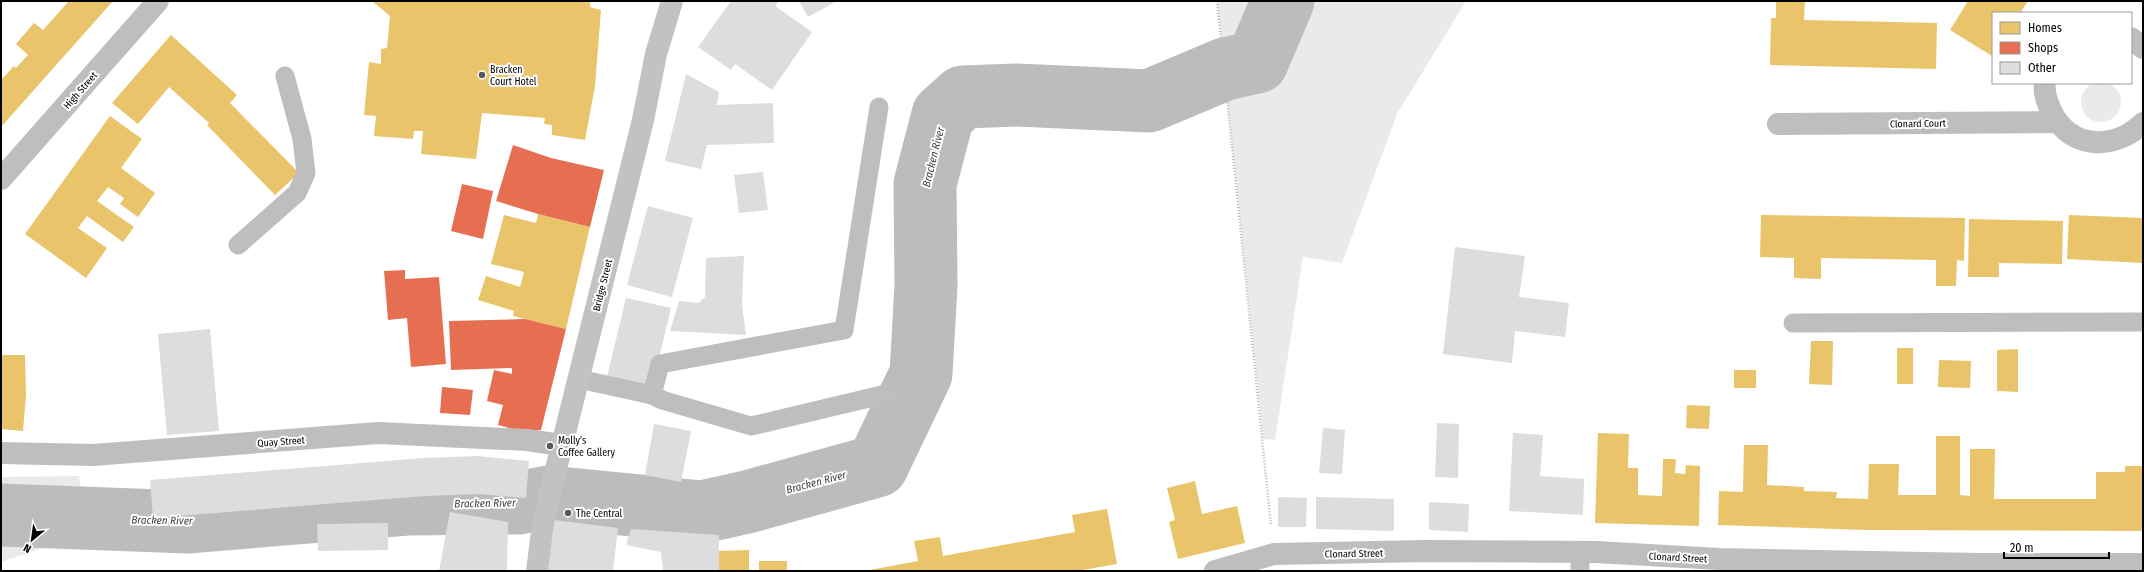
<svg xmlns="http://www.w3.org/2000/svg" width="2144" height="572" viewBox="0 0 2144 572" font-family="'Fira Sans Condensed',sans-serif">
<rect width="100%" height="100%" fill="#fff"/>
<!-- green -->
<g fill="#eaeaea">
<path d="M1217,1h249l-69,113 -55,149 -39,-6 -28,183 -12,-1z"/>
<circle cx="2101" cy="102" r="20"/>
<path d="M79,476l2,14 -80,6v-19z"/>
<path d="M70,530l7,6 -76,26v-25z"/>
</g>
<!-- homes -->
<g fill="#e9c46a">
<path d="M69,1h44l-112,126v-47l13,-14 2,2 12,-13 -12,-11 18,-21 9,7z"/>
<path d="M372,1h218v6l11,3 -6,76 -10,54 -33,-5v-10l-8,-1 1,-6 -63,-5 -6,46 -55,-5 2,-23h-9l-1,8 -39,-3 2,-20 -12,-1 5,-53 12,2v-15l6,-1 3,-32z"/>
<path d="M1776,1h29l-1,19 133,3 -1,46 -166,-4 1,-47h5z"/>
<path d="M1968,1h60l-8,12h-27l-1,43 -42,-26z"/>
<path d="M171,35l66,60 -7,8 69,70 -24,22 -68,-70 2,-2 -40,-36 -31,37 -26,-21z"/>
<path d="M110,116l32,23 -21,29 34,25 -17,24 -18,-13 4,-6 -16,-11 -11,14 37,26 -11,15 -36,-26 -9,12 29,20 -21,30 -61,-44z"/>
<path d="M538,214l52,13 -24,102 -53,-13 1,-5 -36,-11 8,-24 34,11 4,-15 -33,-8 13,-49 32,8z"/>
<path d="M1761,215l204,3 -1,43 -7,-1 -1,26h-20v-26l-115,-2v21l-27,-1v-20l-34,-1z"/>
<path d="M2069,215l74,3v45l-76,-4z"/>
<path d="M1969,219l94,2 -1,43 -63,-1v14h-31z"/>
<path d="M1811,341h22l-1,44 -23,-1z"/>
<rect x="1897" y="348" width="16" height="36"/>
<path d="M2018,349v43l-21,-1v-41z"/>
<path d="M1,355h24l1,40 -3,36 -22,-2z"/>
<path d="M1939,360l32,1 -1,27 -32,-1z"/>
<rect x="1734" y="370" width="22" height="18"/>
<path d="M1687,405l23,1 -1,23 -23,-1z"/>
<path d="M1598,433l31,1 -1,34h10v27l24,1 1,-37h13l-1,14 10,1 1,-9 14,1 -1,60 -104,-3z"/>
<path d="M1936,436h24v59l10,1v-47h25l-1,50h102v-27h29v-6h18v65l-276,-1 -149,-5 1,-34 24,1 1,-47h24l-1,40 37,2v4l33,1 -1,6 32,1 1,-35h30l-1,31h38z"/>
<path d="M1195,481l7,33 35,-8 8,37 -67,16 -9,-37 6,-2 -8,-32z"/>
<path d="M1107,509l10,55 -40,7h-213l54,-10 -4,-20 26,-4 3,19 132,-24 -3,-17z"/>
<path d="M749,550v21h-30v-20z"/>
<rect x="759" y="561" width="28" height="10"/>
</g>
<!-- shops -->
<g fill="#e76f51">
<path d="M513,145l38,13 53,12 -14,57 -52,-13 -42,-13z"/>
<path d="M462,184l31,7 -10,48 -32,-8z"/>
<path d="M405,270v9l34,-2 7,87 -35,3 -4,-49 -19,2 -4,-49z"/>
<path d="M525,319l41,10 -25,101 -17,2 -26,-7 5,-20 -16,-4 7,-31 18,4v-6l-61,2 -2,-49z"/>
<path d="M442,387l31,3 -3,25 -30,-2z"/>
</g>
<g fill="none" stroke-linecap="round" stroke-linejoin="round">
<!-- river -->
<path stroke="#bcbcbc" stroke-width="63" d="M1,515l186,7 220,-18 111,-1 31,-6 153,15 45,-10 130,-36 44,-92 5,-89 -1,-101 18,-69 20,-18 53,-2 133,6 76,-32 32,-7 26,-61"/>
</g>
<!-- building -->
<g fill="#ddd">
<path d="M731,1h48l-4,5 37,26 -40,58 -37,-26 -4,6 -33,-23z"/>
<path d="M799,1h38l-29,16z"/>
<path d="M686,74l33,18 -2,13 56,-2 1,40 -67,2 -6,24 -36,-8z"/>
<path d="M763,172l5,38 -29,3 -5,-38z"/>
<path d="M648,206l45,12 -21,79 -45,-12z"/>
<path d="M1455,247l70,9 -6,41 50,6 -4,34 -50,-6 -3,32 -69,-9z"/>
<path d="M744,256l-2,48 4,31 -76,-4 9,-30 20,2 6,-6 1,-39z"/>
<path d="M626,298l45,10 -20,84 -45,-11z"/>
<path d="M210,329l9,102 -52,4 -9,-101z"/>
<path d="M1437,423l22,1 -1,54 -23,-1z"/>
<path d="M654,424l37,7 -10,51 -36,-7z"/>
<path d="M1323,428l22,2 -3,44 -23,-1z"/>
<path d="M1513,433l30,2 -3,41 44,3 -1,36 -74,-4z"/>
<path d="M478,456l51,5 -3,37 -47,-4 -54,2 -272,22 -3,-38 274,-22z"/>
<path d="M1278,497l29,1 -1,29h-28z"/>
<path d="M1316,497l78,2v32l-78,-2z"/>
<path d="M1429,502l40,2 -1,28 -39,-2z"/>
<path d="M450,512l58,10 -1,49h-68z"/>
<path d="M554,520l64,8 -5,43h-65z"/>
<path d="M388,523v27l-70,1 -1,-27z"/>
<path d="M631,529l88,6v36h-56l-2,-19 -35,-7z"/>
</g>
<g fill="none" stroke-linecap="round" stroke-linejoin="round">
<!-- path -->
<path stroke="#b8b8b8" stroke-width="2.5" stroke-dasharray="1 2" stroke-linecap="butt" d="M1217,1l54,525"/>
<!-- service -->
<g stroke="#bebebe" stroke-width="19">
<path d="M238,245l59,-52 9,-20 -4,-34 -17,-63"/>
<path d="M1793,323l350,-1"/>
<path d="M579,379l73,16 8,-31 184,-34 35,-223"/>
<path d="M652,395l10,5 89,26 135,-32"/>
<path d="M1580,571v-19"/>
</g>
<!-- minor -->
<g stroke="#bebebe" stroke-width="22">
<path d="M2131,38l12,10"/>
<path d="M2045,83c-2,10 3,21 7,30 20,37 63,37 91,10"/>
<path d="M1778,124l279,-2"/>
<path d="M1,179l157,-178"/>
<path d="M1215,571l59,-17 150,-3 172,1 123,7 260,5h164"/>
</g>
<!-- tertiary -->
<path stroke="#bebebe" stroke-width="22" d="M1,453l92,2 285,-22 149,7 34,5"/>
<!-- secondary -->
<path stroke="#c2c2c2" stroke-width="22" d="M537,571l6,-48 6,-26 94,-377 13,-66 16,-53"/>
</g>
<!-- markers -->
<g fill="#595959" stroke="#fff" stroke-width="1.5">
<circle cx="482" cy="75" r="4"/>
<circle cx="550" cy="446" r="4"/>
<circle cx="568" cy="513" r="4"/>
</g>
<g text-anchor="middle" stroke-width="4" stroke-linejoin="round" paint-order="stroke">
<!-- poi labels -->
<g font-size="10" fill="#000" stroke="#fff" text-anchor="start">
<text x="490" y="73">Bracken<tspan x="490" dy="12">Court Hotel</tspan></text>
<text x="558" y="444">Molly’s<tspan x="558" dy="12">Coffee Gallery</tspan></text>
<text x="576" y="517">The Central</text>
</g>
<!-- street labels -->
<g font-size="10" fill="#000" stroke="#fff">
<text transform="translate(80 90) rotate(-49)" y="4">High Street</text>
<text transform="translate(1918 123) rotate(-1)" y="4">Clonard Court</text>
<text transform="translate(602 285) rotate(-76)" y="4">Bridge Street</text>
<text transform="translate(281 441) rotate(-4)" y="4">Quay Street</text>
<text transform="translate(1354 553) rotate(-1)" y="4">Clonard Street</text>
<text transform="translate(1678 557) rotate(3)" y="4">Clonard Street</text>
</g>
<!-- water labels -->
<g font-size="11" font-style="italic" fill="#414141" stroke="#fff">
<text transform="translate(933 157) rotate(-76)" y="4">Bracken River</text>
<text transform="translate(816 482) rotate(-15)" y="4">Bracken River</text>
<text transform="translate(485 503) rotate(-1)" y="4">Bracken River</text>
<text transform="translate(162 520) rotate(1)" y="4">Bracken River</text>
</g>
</g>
<!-- border -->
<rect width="2144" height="572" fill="none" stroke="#000000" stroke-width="4"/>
<!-- legend -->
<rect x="1992" y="12" width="140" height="72" fill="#ffffff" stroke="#999999"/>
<rect x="2000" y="22" width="20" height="12" fill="#e9c46a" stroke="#999999"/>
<text x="2028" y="32" font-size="12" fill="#000000">Homes</text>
<rect x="2000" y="42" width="20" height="12" fill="#e76f51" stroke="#999999"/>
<text x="2028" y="52" font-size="12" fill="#000000">Shops</text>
<rect x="2000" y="62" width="20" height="12" fill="#dddddd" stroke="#999999"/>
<text x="2028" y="72" font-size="12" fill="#000000">Other</text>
<!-- north arrow -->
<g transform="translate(32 540) rotate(209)" stroke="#ffffff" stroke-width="3" paint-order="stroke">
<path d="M0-3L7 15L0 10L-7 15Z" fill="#000000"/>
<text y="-6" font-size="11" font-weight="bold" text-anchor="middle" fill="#000000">N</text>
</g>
<!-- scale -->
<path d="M2004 552v6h105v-6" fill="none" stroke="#000000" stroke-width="2"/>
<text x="2010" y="552" font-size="12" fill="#000000" stroke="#ffffff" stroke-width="3" paint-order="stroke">20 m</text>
</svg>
